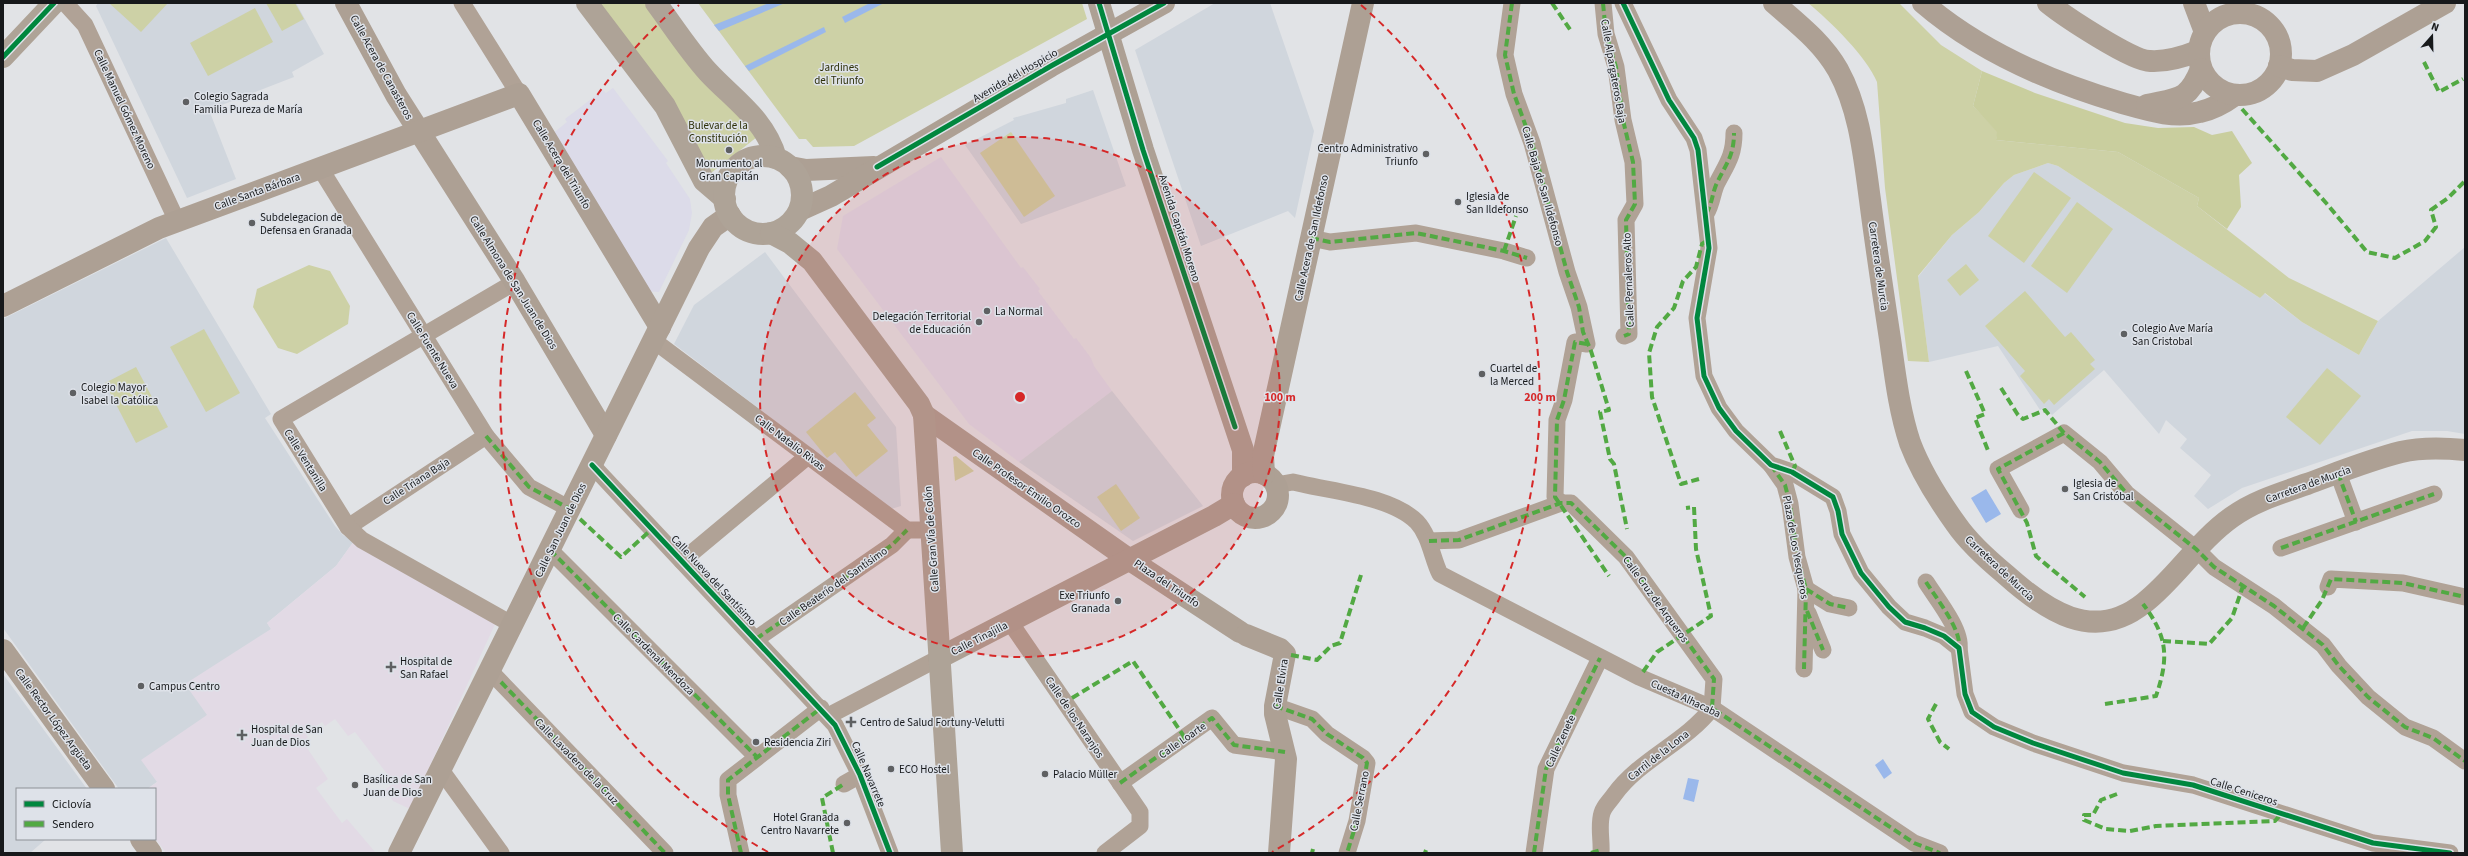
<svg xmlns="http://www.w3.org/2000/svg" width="2468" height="856" viewBox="0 0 2468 856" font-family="'Source Sans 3',sans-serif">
<rect width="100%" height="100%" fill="#e1e3e6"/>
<!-- commercial -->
<g fill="#dcdbe9">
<path d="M613,88l55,73 -2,2 24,36 2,14 -3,17 -30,62 -14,-1 -94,-156 16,-13 -2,-3 38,-29 3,3z"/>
<path d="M941,157l80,111 2,-1 17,22 -2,2 36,48 2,-1 15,20 3,8 18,25 -93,71 -50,-38 -132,-175 6,-33z"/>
</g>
<!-- built -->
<g fill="#d0d6dd">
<path d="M98,3h198l28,51 -32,18 2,5 -85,33 27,69 -49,19 -91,-192z"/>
<path d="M1215,3h55l44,128 -19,87 -7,-7 -87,35 -66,-196z"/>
<path d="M1093,90l33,96 -105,38 -56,-79 49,-25 -1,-2 53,-15v-4z"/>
<path d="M2048,163l10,3 202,132 4,-5 38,29 57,33 19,-34 87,-74v187l-18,-3h-35l-170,57 -34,21 -14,-13 17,-21 -31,-27 7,-9 -21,-19 -7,14 -55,-64 -52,45 -7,-8 -5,3 -42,-64 -69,16 -11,-85 34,-42 27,-23 25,-29 10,-8z"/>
<path d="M166,238l105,176 -6,4 70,108 8,9 11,6 -18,25 -69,57 4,6 -114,153 -10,7h-28l-116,-161v-309z"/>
<path d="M765,252l131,175 5,79 -10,3 -217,-165 20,-39z"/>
<path d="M1112,391l91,115 -70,35 -114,-79z"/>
<path d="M3,674l84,115h-70v50h29l-16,14h-27z"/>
</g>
<!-- medical -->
<path fill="#e2dae5" d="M354,541l40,22 -2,4 47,23 57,32 -86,187 -17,-8 -8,-11 9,-7 -39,-51 -7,4 -13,-17 -10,7 -3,-4 -17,11 3,4 -5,5 25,37 -12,9 26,35 5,-4 29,34h-210l-11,-15v-49h-8l10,-7 -16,-22 66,-45 -22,-31 86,-55 -4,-6 69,-57z"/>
<!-- green -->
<g fill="#cdd1a6">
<path d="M109,3h59l-27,29z"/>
<path d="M266,3h29l9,16 -22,12z"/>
<path d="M597,3h49l111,134 -46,36z"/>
<path d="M698,3h384l5,16 -233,127 -41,1 -7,-8h-7z"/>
<path d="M1808,3h91l42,42 41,26 -9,35 25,26 -2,8 122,12 81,46 -2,8 92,72 89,43 -19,34 -57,-33 -37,-29 -5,5 -202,-132 -10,-3 -34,12 -10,8 -25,29 -27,23 -34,41 11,86 -21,-1 -23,-173 -8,-106c-10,-25 -47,-61 -69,-79z"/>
<path d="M255,8l18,34 -65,34 -18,-33z"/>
<path d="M1011,132l44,64 -31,21 -44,-64z"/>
<path d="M2034,172l37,26 -47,65 -36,-27z"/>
<path d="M2077,202l36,27 -46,64 -36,-27z"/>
<path d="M1966,264l13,16 -19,16 -13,-16z"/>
<path d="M309,265l21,6 20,35 -2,18 -51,30 -19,-6 -25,-41 4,-18z"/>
<path d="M2025,291l40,46 6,-5 24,28 -5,4 5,5 -41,36 -5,-6 -5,5 -24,-28 5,-5 -40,-45z"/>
<path d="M204,329l36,64 -34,19 -36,-65z"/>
<path d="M136,367l32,60 -32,16 -31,-60z"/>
<path d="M2327,368l34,28 -41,49 -34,-28z"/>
<path d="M855,392l21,26 -9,7 21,26 -32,26 -21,-25 -8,6 -21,-26z"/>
<path d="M956,456l18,15 -19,10 -2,-24z"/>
<path d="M1116,484l24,34 -19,13 -24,-34z"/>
</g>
<!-- forest -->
<path fill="#c9ce9e" d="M1982,71l53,22 90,30 33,5 36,-1 18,8 20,-4 20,32 -13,12 2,32 -14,22 -30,-23 2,-8 -81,-46 -122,-12 1,-8 -24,-26z"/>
<!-- water -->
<g fill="#9ab8eb">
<path d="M769,3h16l-66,28 -5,-6z"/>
<path d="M870,3h14l-39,20 -3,-6z"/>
<path d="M824,27l2,5 -77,39 -4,-5z"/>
<path d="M1986,489l15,25 -15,9 -15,-25z"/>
<path d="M1883,759l9,14 -8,6 -9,-14z"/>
<path d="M1688,778l11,2 -5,22 -11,-3z"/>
</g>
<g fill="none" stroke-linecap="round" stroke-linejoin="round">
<!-- street -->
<g stroke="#b0a296" stroke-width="17">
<path d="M65,3l20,22 92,196"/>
<path d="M462,3l57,91"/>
<path d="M1512,3l-7,52 9,39 18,49 35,129 12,35 8,37 -12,-2 -11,58 -7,20 -2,77 6,6"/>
<path d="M1603,3l3,31 10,33 7,53 10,42 2,42 -9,16 3,114 -5,2"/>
<path d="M1623,3l46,97 25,38 4,12 11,98 -12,70 7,58 15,32 17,23 35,34 21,7 41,25 5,14 4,23 19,39 28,34 16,15 20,6 19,8 15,12 6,46 7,18 22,15 39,16 90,30 70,12 180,58 77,10"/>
<path d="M320,168l166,268 43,51 41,22"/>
<path d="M1706,214c6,-10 6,-19 10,-29 10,-20 18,-28 18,-52"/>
<path d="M1311,238l19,4 86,-9 88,18 23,7"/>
<path d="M653,340l254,190h24"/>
<path d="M592,465l243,260 25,50 30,78"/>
<path d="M1771,465l14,20 5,19 7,53 9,32 -2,80"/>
<path d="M2338,473l18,49"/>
<path d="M1276,485l17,-3 9,2c34,8 90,13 115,38 13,14 15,36 23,52l199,103 73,31 202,135 26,10"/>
<path d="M2021,510l-23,-41 66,-36 36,29 27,32 69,55 18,18 60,39 49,39 16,21 29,31 37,30 28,11 32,23"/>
<path d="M348,527l138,-91"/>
<path d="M1429,541l30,-1 102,-37h10l55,54 88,122 -2,29"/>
<path d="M2281,548l153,-54"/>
<path d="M550,550l207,207"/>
<path d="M682,561l126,-105"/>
<path d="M1926,582c10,16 36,48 33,66"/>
<path d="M2328,587l3,-8 72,4 62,14"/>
<path d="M1806,589l24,15 19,4"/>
<path d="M1808,613l15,37"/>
<path d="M1010,622l130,190v14l-35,27"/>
<path d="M513,625l-151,-85 -14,-13 -67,-108 234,-137"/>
<path d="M756,639l136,-94 15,-15"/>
<path d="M489,670l176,183"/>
<path d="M1275,706l37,13 15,15 36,24 4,5 -10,58 -10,32"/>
<path d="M828,716l111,-58"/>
<path d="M441,770l60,83"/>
<path d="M1120,783l92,-65 22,27 51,7"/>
<path d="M844,784l16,-9"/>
<path d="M741,853l-13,-58v-15l93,-72"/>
<path d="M1534,853l12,-84 54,-111"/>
<path d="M1601,853c1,-13 -3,-27 1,-40 2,-7 8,-12 12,-18 26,-36 71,-52 98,-87"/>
</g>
<!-- secondary -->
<g stroke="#ada094" stroke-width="22">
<path d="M346,3l50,92 119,187 91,153"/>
<path d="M1099,3l44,147 100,300v26"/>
<path d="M1774,3c24,21 48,39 64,67 22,40 26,87 32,130 6,47 13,93 20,139 5,35 9,71 20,104 11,29 28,56 46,81 13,19 31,35 49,50 40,36 88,70 139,29 32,-25 54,-62 88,-86 22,-16 49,-24 75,-33 30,-11 62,-24 94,-32 21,-5 43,-4 64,-2"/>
<path d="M1923,3c57,49 127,79 199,100 25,7 52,16 78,9 13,-3 24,-9 35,-17"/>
<path d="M2048,3c16,13 84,58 102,58 16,1 33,-4 48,-10"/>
<path d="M2194,3l11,29"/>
<circle cx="2240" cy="54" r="41"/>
<path d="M2279,66l13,4 25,1 36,-16 92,-52"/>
<path d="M2147,105c32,-7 41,-4 54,-36"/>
<path d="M790,167l16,3 68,-3"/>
<path d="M800,210l31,-14 220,-130 113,-63"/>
<path d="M3,306l156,-78 360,-134 141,233"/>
<path d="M924,415l206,145 110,72"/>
<circle cx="1255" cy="495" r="23"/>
<path d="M1264,474l-1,-18 100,-453"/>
<path d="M1246,635l34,14 5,5 -10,52v8l11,45 -7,94"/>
<path d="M3,650l101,139"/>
<path d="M939,658l275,-142 20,-12"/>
<path d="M141,839l10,14"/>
<path d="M399,853l300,-605 14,-21 17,-12"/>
</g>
<!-- primary -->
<g stroke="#aea397" stroke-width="22">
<path d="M587,3l78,103 39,75 21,18"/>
<path d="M656,3c17,23 33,48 52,69 26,28 57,47 68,86"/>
<path d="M3,57l51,-54"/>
<circle cx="763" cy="195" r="39"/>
<path d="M771,233l19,10 22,18 107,143 5,11 28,438"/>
</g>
<!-- quiet -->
<g stroke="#52a943" stroke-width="4" stroke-dasharray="8 4" stroke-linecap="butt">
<path d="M1512,3l-7,52 9,39 18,49 35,129 12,35 4,25 8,19 18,59 -9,2 10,47 4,5 13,65"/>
<path d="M1552,3l19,28"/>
<path d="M1603,3l3,31 10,33 7,53 10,42 2,42 -9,16 3,114 -5,2"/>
<path d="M2424,62l15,30 24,-13"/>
<path d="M2242,109l85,95 40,48 28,6 30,-17 11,-14 -5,-17 17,-12 17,-17"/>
<path d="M1706,214c6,-10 6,-19 10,-29 9,-20 18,-28 18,-52"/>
<path d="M1311,238l19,4 86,-9 88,18 23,7"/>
<path d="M1504,251l12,-35"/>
<path d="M1587,344l-12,-2 -11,58 -7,20 -2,77 54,79"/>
<path d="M1966,371l19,43 -10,4 14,35"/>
<path d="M2001,388l17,27 5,4 22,-9 19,23 36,29 27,32 69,55 18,18 60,39 49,39 16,21 29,31 37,30 28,11 32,23"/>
<path d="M1780,431l15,35 -3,6"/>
<path d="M2064,433l-66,36 29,54 9,33 49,41"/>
<path d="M486,436l43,51 41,22"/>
<path d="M1771,465l14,20 5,19 7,53 9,32 -2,80"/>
<path d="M2338,473l18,49"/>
<path d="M1699,479l-18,5 -29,-87 -3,-44 8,-26 17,-19 9,-27 13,-14 6,-23 6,-4"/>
<path d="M580,519l41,38 31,-28"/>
<path d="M1429,541l30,-1 102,-37h10l55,54 88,122 -2,29 202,135 26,10"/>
<path d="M2281,548l153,-54"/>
<path d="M550,550l207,207"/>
<path d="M1926,582c10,16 36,48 33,66"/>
<path d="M1806,589l24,15 19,4"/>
<path d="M1807,611l16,39"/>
<path d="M2303,628l19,-28 9,-21 72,4 62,14"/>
<path d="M756,639l136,-94 15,-15"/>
<path d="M2163,641l46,3 23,-26 11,-32"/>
<path d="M1291,655l26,5 14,-14 9,-3 21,-68"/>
<path d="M1643,672l14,-20 54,-36 -15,-67 -2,-42 -8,1"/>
<path d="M501,682l164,171"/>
<path d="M1072,698l61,-37 52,77"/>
<path d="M1936,704l-8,15 12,23 9,7"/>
<path d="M2105,704l51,-8c13,-38 12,-59 -13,-92"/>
<path d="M1275,706l37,13 15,15 36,24 4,5 -10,58 -10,32"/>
<path d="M1120,783l92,-65 22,27 51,7"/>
<path d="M2117,794l-16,6 -8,15h-9v5l22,9 24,2 26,-5 119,-5 6,-7"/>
<path d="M741,853l-13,-58v-15l93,-72"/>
<path d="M833,853l-11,-55 22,-14"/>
<path d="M1312,853l1,-4"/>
<path d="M1425,853l1,-3"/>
<path d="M1534,853l12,-84 54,-111"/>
<path d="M1591,853l10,-3"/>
</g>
<!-- cycleway casing -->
<g stroke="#dee2e9" stroke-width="8">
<g id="cycleway">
<path d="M1099,3l44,147 92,277"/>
<path d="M1623,3l46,97 25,38 4,12 11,98 -12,70 7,58 15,32 17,23 35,34 21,7 41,25 5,14 4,23 19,39 28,34 16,15 20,6 19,8 15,12 6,46 7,18 22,15 39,16 90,30 70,12 180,58 77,10"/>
<path d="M3,57l51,-54"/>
<path d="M877,167l174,-101 113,-63"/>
<path d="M592,465l243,260 25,50 30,78"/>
</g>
</g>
<!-- cycleway -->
<use href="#cycleway" stroke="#00873e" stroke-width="5"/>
</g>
<!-- distance rings -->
<circle cx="1020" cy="397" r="260" fill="#d62828" fill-opacity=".12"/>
<g fill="none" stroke="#d62828" stroke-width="2" stroke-dasharray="7 5">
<circle cx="1020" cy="397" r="260"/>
<path d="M768 852A520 520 0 0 1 679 5M1361 5A520 520 0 0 1 1272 852"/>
</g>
<!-- markers -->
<g fill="#5e6062" stroke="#dee2e9" stroke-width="1.5">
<circle cx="186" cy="102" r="4"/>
<circle cx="729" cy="150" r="4"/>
<circle cx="1426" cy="154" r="4"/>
<circle cx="1458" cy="202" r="4"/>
<circle cx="252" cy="223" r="4"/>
<circle cx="987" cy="311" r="4"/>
<circle cx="979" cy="322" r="4"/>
<circle cx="2124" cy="334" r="4"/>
<circle cx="1482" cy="374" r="4"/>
<circle cx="73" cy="393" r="4"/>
<circle cx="2065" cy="489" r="4"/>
<circle cx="1118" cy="601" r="4"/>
<path d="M389 661h4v4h4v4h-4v4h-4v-4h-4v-4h4z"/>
<circle cx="141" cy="686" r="4"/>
<path d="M849 716h4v4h4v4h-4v4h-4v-4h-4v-4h4z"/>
<path d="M240 729h4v4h4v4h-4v4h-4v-4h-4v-4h4z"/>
<circle cx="756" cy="742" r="4"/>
<circle cx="891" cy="769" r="4"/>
<circle cx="1045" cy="774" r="4"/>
<circle cx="355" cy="785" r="4"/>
<circle cx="847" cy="823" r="4"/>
</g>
<g text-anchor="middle" stroke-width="3" stroke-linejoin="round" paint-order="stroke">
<!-- street labels -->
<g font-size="11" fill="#17191b" stroke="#dee2e9">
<text transform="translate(382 67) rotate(61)" y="4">Calle Acera de Canasteros</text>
<text transform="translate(1614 71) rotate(80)" y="4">Calle Alpargateros Baja</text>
<text transform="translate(1015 75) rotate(-30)" y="4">Avenida del Hospicio</text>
<text transform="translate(125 109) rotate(65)" y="4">Calle Manuel Gómez Moreno</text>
<text transform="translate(562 164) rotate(59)" y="4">Calle Acera del Triunfo</text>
<text transform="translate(1543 186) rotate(74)" y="4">Calle Baja de San Ildefonso</text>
<text transform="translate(257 191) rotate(-20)" y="4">Calle Santa Bárbara</text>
<text transform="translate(1180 228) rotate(72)" y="4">Avenida Capitán Moreno</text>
<text transform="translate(1311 238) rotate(-78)" y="4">Calle Acera de San Ildefonso</text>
<text transform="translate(1879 266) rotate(82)" y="4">Carretera de Murcia</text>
<text transform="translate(1628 280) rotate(-92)" y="4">Calle Pernaleros Alto</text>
<text transform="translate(514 282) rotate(58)" y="4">Calle Almona de San Juan de Dios</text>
<text transform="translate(433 350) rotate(58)" y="4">Calle Fuente Nueva</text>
<text transform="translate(790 442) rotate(37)" y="4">Calle Natalio Rivas</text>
<text transform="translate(306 460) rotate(58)" y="4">Calle Ventanilla</text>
<text transform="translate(416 481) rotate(-33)" y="4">Calle Triana Baja</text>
<text transform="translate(2308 484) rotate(-20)" y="4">Carretera de Murcia</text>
<text transform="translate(1027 488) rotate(35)" y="4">Calle Profesor Emilio Orozco</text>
<text transform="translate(560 530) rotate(-64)" y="4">Calle San Juan de Dios</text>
<text transform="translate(931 539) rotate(-94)" y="4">Calle Gran Vía de Colón</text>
<text transform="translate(1796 547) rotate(80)" y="4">Plaza de Los Yesqueros</text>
<text transform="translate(2000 568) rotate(43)" y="4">Carretera de Murcia</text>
<text transform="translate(714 580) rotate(47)" y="4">Calle Nueva del Santísimo</text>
<text transform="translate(1167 583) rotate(34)" y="4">Plaza del Triunfo</text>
<text transform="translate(833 586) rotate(-35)" y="4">Calle Beaterío del Santísimo</text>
<text transform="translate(1656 599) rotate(54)" y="4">Calle Cruz de Arqueros</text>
<text transform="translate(979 638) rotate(-27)" y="4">Calle Tinajilla</text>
<text transform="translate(654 654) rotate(45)" y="4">Calle Cardenal Mendoza</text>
<text transform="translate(1280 684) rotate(-81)" y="4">Calle Elvira</text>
<text transform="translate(1686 698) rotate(25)" y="4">Cuesta Alhacaba</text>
<text transform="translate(1075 717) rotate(56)" y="4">Calle de los Naranjos</text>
<text transform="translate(54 719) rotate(54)" y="4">Calle Rector López Argüeta</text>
<text transform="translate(1182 740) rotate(-35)" y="4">Calle Loarte</text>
<text transform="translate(1560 741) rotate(-65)" y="4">Calle Zenete</text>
<text transform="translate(1658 755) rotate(-38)" y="4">Carril de la Lona</text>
<text transform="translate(577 761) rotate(46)" y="4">Calle Lavadero de la Cruz</text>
<text transform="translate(869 774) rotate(67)" y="4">Calle Navarrete</text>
<text transform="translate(2244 791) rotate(18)" y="4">Calle Ceniceros</text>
<text transform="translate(1359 801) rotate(-79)" y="4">Calle Serrano</text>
</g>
<!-- park labels -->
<g font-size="11" fill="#2d3008" stroke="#dee2e9">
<text x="839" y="71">Jardines<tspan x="839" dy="13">del Triunfo</tspan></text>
<text x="718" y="129">Bulevar de la<tspan x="718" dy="13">Constitución</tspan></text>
</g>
<!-- poi labels -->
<g font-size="11" fill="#17191b" stroke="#dee2e9" text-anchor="start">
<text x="194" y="100">Colegio Sagrada<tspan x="194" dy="13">Familia Pureza de María</tspan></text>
<text x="1418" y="152" text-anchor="end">Centro Administrativo<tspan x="1418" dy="13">Triunfo</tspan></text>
<text x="729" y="167" text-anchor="middle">Monumento al<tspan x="729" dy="13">Gran Capitán</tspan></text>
<text x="1466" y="200">Iglesia de<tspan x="1466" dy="13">San Ildefonso</tspan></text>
<text x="260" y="221">Subdelegacion de<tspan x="260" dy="13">Defensa en Granada</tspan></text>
<text x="995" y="315">La Normal</text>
<text x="971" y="320" text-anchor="end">Delegación Territorial<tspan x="971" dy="13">de Educación</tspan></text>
<text x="2132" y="332">Colegio Ave María<tspan x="2132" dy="13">San Cristobal</tspan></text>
<text x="1490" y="372">Cuartel de<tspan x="1490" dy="13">la Merced</tspan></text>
<text x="81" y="391">Colegio Mayor<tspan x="81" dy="13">Isabel la Católica</tspan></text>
<text x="2073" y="487">Iglesia de<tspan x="2073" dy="13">San Cristóbal</tspan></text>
<text x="1110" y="599" text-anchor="end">Exe Triunfo<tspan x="1110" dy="13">Granada</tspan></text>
<text x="400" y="665">Hospital de<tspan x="400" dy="13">San Rafael</tspan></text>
<text x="149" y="690">Campus Centro</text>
<text x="860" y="726">Centro de Salud Fortuny-Velutti</text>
<text x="251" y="733">Hospital de San<tspan x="251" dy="13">Juan de Dios</tspan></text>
<text x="764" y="746">Residencia Ziri</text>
<text x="899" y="773">ECO Hostel</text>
<text x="1053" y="778">Palacio Müller</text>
<text x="363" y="783">Basílica de San<tspan x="363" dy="13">Juan de Dios</tspan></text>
<text x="839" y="821" text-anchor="end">Hotel Granada<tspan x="839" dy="13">Centro Navarrete</tspan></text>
</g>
</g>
<circle cx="1020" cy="397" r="6" fill="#d62828" stroke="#dee2e9" stroke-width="2"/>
<g font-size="12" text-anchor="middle" font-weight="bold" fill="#d62828" stroke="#dee2e9" stroke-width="3" stroke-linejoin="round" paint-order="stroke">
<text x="1280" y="401">100 m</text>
<text x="1540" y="401">200 m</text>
</g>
<!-- border -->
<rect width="2468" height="856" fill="none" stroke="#17191b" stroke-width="8"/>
<!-- legend -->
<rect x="16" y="788" width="140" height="52" fill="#dee2e9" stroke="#8e9297"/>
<rect x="24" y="801" width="20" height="6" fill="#00873e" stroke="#8e9297"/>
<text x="52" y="808" font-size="12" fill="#17191b">Ciclovía</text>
<rect x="24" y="821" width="20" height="6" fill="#52a943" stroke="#8e9297"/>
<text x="52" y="828" font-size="12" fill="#17191b">Sendero</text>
<!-- north arrow -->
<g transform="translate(2432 36) rotate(20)" stroke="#dee2e9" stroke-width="3" paint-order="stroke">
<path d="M0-3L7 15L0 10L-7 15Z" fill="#17191b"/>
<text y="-6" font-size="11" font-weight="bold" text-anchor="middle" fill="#17191b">N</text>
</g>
</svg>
